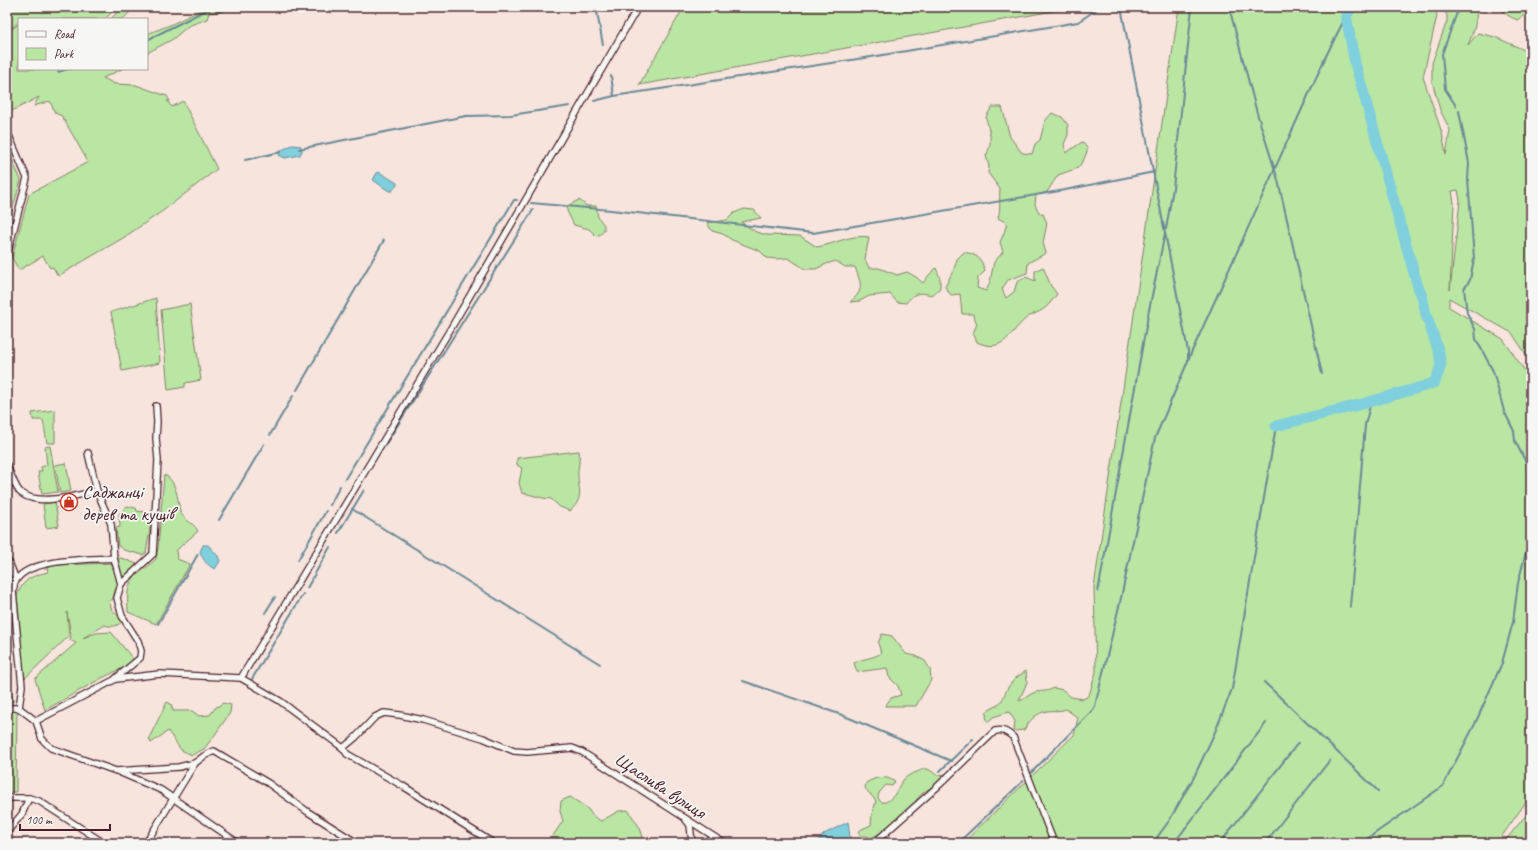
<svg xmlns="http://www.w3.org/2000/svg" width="1538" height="850" viewBox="0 0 1538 850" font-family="Caveat,sans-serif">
<rect width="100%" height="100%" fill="#f6e4dd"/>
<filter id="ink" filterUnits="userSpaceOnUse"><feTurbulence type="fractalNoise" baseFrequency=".025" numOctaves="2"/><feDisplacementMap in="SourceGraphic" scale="8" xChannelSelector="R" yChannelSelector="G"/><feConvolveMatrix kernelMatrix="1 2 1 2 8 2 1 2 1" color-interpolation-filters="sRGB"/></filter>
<g filter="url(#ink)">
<!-- green -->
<g fill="#b9e6a3" stroke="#828267" fill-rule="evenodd">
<path d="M7,7h110l-12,12h-78v-3l-4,3h-4v3l-12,10 12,-8v45h103l-19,9 12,6 21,1 22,8 9,3 3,5h-3l5,6 11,-6 34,68 -53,41 -41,28 -65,38 -5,-9 -3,1 -7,-12 -24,14 -7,-12 17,-64 59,-32 -26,-46 -7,-3 -5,-12 -16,5 5,-9 -29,15 -3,-8v-28l2,-2 -2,1z"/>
<path d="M122,7h13l-12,12h-12z"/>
<path d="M207,7l3,2 -1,3 3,-5h19l-9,5 -13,1 -2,6 -19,7 -15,13 -26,14v-19l23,-9z"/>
<path d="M684,7h392l-437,78z"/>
<path d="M1179,7h256l2,9 -14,61 19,56 4,22 4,-25 -10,-20 -8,-29v-18l15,-42v-6l-5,-7v-1h34c2,15 -3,25 -8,38l10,-12 17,4 36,16v309l-19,-29 -63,-35v9l54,32 28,41v415l-34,48h-534l111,-108 4,-17 -12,-9c-8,3 -11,1 -19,2 -11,2 -18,10 -23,19l-10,1 1,-10 -6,-9 -16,5 -5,5 -2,-5 1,-6c22,-10 13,-16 26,-30 3,-4 9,-7 13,-10l1,11 -8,19c6,-2 8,-5 14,-8 7,-3 12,0 21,-5l9,2 8,7 12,2 4,-2 3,-5 6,-20 -2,-85zM1458,190l2,11 -10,89 4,-87 -2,-12z"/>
<path d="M1502,7h29c-1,7 -8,9 -14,13l-8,-4 -7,-5z"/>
<path d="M992,107h10l8,30 12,16 10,1 3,-10 5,-4 5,-19 7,-8 10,4 6,8v10l-4,9 2,9 16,-11 6,7 -4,10 -6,9 -20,7 -11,17 -11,3 -1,10 5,9h3l4,9 -4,20 3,10 -18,10 -1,10 -19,7 -6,9 4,9 8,-6 3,-10 9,-5 9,4v-10l8,-4 8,19 6,8c-4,5 -8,11 -12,14 -5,4 -12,6 -17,9 -18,13 -23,38 -51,25l-4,-9 4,-9 -4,-10h-11l-2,-20 -9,1 -6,-8 9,-18 3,-10 7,-7c14,3 17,6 21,19l-7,7 -1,10 9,3 4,-9 4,-20 9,-10 -3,-10 4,-9 3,-10 -9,-5c3,-10 1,-19 2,-29l-12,-16 1,-7 -3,-10c8,-16 3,-23 0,-39z"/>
<path d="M12,160l9,20 -10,34 -4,-7v-43z"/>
<path d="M579,200l8,6h9l2,11 6,8v5l-3,4 -5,2 -7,-7 -15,-4 -7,-14v-5z"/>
<path d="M744,209l10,1 7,8 -20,4 15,10 11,3 33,1 17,11c19,-3 33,-13 52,-10l-4,22 4,9h10l18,7 10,-3 9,5 7,6 6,-8 7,-7 4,10v10l-8,7c-13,-3 -17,-3 -26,8l-9,-1 -7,-8 -21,2 -9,5 -10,1c15,-12 11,-18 5,-35h-10l-9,-6 -10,3 -10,5h-11l-17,-11 -11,1 -10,-1 -7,-7 -28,-11 -9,-6 -11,-3 -5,-8 20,-3 7,-7z"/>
<path d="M156,298l4,65 -38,8 -11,-59z"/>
<path d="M190,304l11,76 -16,3v4l-17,3 -7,-80z"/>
<path d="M55,410v33h-8l-4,-23h-10l-1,-7z"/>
<path d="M50,446l8,46 -16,2 -4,-22 4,-1 -1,-4 6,-2 -2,-18z"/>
<path d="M579,451c1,7 0,12 -1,19 -1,19 8,26 -8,41l-10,-4 -9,-8c-10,0 -19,-5 -29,-6l-3,-10 3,-15 -5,-3v-7z"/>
<path d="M66,463l5,28 -11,2 -5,-28z"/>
<path d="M164,475c12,4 14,25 16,36 2,8 13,11 18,20 -7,7 -15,12 -22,20l1,8 13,5 -34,60 -28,-12c-2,-38 4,-30 28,-53l2,-11z"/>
<path d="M55,502l4,24 -13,2 -3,-24z"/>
<path d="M127,506l9,2 1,3 8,1v5h7l-6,36 -3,2 -19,-5 -6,-4 -2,-18 4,-1 -1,-13z"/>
<path d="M121,558l16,6c-7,14 -20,12 -24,35l-4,2 3,9 11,10c-4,6 -11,8 -18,5l-22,13 13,-5 15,-1 22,27 -4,6 -27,13 -57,32 -10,-31 41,-36 -6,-3 1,-5 -4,-23 2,24 -45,43 -7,-84c7,-16 14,-19 31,-23l-1,-4 6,-3 63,-2 2,-4z"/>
<path d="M882,634l10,2 14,18 10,2 9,5 5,8 1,11 -15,26h-31l6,-8 10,-3 -3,-9 -9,-9 -2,-9 -30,4 -3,-9c9,-5 18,-4 27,-10l-3,-10z"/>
<path d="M7,646l6,56h-6z"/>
<path d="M167,702l4,2 2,7h19l7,5 11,-1 5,-7 8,-5 8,2 -1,8 -16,23 -10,13 -12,6 -11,-5 -13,-19 -17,12 -2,-5z"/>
<path d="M7,711h10l-1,81h-9z"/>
<path d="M923,769h5l9,6 8,-1c-7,13 -23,15 -30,28l-28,27 -16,9 -4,-2h-6l-3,-4 4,-3 9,-4 1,-11 4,-13 -11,-13 1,-5c9,-6 20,-8 29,-1l-3,4 -6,-1 -7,8 -1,5 3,4h5c12,-7 10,-14 18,-23 6,-6 13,-6 19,-10z"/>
<path d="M570,797l17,11 6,8 8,5 18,-10 9,-1 12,18 3,9 -3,6h-89l1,-6 11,-16 -3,-10 1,-10z"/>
<path d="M1531,809v34h-27v-1z"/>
</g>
<!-- water -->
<g fill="#80cfdd" stroke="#6a8996">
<path d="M292,145l9,1 1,5 -2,4 -15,3 -6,-3 1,-4z"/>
<path d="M379,172l18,11v2l-5,6h-3l-16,-11 4,-7z"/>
<path d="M203,545h5l10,11 2,5 -5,8c-8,-4 -12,-9 -15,-17z"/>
<path d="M848,822l2,16 -4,5h-8l-3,-3 -6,3h-13l8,-9z"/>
</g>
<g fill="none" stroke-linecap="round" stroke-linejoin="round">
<!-- stream -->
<g stroke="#6a8996" stroke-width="2">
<path d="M596,7l7,38"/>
<path d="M1229,7l28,106 21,67 44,194"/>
<path d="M147,40l65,-33"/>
<path d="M58,72l10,-3"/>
<path d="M611,76l3,20"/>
<path d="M594,101l20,-5 257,-39 207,-35 22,-15"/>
<path d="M1456,106l-11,-17 -3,-35 17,-47"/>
<path d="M1459,111l10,52 -1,16 6,79 -4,22 -6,9 3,24 8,16 1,10 17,32 11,40 10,20 1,10 16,31"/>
<path d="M299,149l167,-33 45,-1 59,-9"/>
<path d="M245,160l36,-8"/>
<path d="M531,203l80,7 202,23 252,-43 89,-18"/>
<path d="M1166,229l7,-41 19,-181"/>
<path d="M1188,360l138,-304 20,-40"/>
<path d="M297,390l87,-150"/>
<path d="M270,435l23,-39"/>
<path d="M382,450l151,-240"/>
<path d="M345,479l169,-279h3"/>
<path d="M330,505l10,-19"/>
<path d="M352,509l248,155"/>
<path d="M219,520l45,-76"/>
<path d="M338,533l26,-43"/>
<path d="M298,560l28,-49"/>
<path d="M307,588l23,-41"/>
<path d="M1098,592l51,-282 16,-77"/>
<path d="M1350,607l15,-182 6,-23"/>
<path d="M265,613l10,-16"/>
<path d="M158,624l40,-70"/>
<path d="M252,679l51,-85"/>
<path d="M743,681l99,34 109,46"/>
<path d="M1264,682l114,109"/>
<path d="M940,771l33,-32"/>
<path d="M1030,774l62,-63 3,-5 26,-108 34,-160 33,-77v-10l-67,-344"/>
<path d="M958,843l65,-62"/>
<path d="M1153,843l16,-22 25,-44 21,-45 17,-43 44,-263"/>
<path d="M1174,843l92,-120"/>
<path d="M1220,843l78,-100"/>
<path d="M1265,843l65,-83"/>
<path d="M1361,843l82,-57 32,-62 27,-61 11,-41 5,-39 13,-51"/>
</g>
<!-- river -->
<path stroke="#80cfdd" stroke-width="11" d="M1276,426l86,-22 63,-18 10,-4 6,-17 -2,-12 -13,-39 -4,-18 -4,-9 -63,-224 -9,-47 6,-9"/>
<!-- minor casing -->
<g stroke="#4a1f2b" stroke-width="8">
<g id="minor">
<path d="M7,131l20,47 -20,78"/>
<path d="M88,453l9,38"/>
<path d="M7,465c3,8 7,19 12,26 16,17 59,4 78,0l14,33 3,34 7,26 -4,14 5,18 16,25 3,10 -1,7 -24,20"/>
<path d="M7,561l2,1 7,18"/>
<path d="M121,584l32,-30 5,-94 -2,-22 1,-16 -1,-16"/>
<path d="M241,678l210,-350 187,-321"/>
<path d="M7,708h12l17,13 80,-42 44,-5 81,4 39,23 63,47 4,6 56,32 90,57"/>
<path d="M19,708l3,-22 -9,-95c1,-4 1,-9 4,-12 15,-21 73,-19 97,-21"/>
<path d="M36,721l6,18 9,9 65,23 63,-4 16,-4"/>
<path d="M343,748l12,-10 20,-21 9,-4 16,2 23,5 60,18 31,13 13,1 45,-4 10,4 142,91"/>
<path d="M119,772l42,18 77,53"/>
<path d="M7,798h22l10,3 65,42"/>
<path d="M686,820l4,5 2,18"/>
<path d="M7,832l15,-18 7,-16"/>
<path d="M146,843l49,-80 9,-7 10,-5 54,32 40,29 49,31"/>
<path d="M874,843l62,-55 59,-57c8,-2 12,1 18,6l41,106"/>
</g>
</g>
<!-- minor -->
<use href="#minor" stroke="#f6f6f2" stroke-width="5.5"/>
</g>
</g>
<!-- icons -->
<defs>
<g id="shop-ring" transform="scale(0.9)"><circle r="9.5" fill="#f6f6f2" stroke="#c8321e" stroke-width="1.5"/><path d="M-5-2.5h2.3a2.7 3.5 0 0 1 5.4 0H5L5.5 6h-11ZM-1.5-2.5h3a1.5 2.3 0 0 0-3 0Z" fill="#c8321e"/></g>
</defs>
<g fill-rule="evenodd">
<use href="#shop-ring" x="69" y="502"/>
</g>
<g text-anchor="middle" stroke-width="3.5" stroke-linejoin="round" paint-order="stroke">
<!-- poi labels -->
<g font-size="19" fill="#4a1f2b" stroke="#f6f6f2" text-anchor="start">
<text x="82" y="498">Саджанці<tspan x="82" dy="22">дерев та кущів</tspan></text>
</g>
<!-- street labels -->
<g font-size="19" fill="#4a1f2b" stroke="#f6f6f2">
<text transform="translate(661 785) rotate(33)" y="7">Щаслива вулиця</text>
</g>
</g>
<!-- margin -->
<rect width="1538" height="850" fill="none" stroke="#f6f6f2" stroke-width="24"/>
<rect x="12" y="12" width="1514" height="826" fill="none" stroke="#4a1f2b" stroke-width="1.5" filter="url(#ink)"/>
<!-- legend -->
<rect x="18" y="18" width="130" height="52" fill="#f6f6f2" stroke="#b1a0a2"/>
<rect x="26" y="31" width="20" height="6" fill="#f6f6f2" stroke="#b1a0a2"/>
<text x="54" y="38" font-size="12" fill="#4a1f2b">Road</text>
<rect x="26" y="48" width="20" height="12" fill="#b9e6a3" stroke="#b1a0a2"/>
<text x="54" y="58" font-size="12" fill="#4a1f2b">Park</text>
<!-- scale -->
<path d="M20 824v6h90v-6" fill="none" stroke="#4a1f2b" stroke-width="2"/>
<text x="26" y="824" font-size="12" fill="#4a1f2b" stroke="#f6f6f2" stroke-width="3" paint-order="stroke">100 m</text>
</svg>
